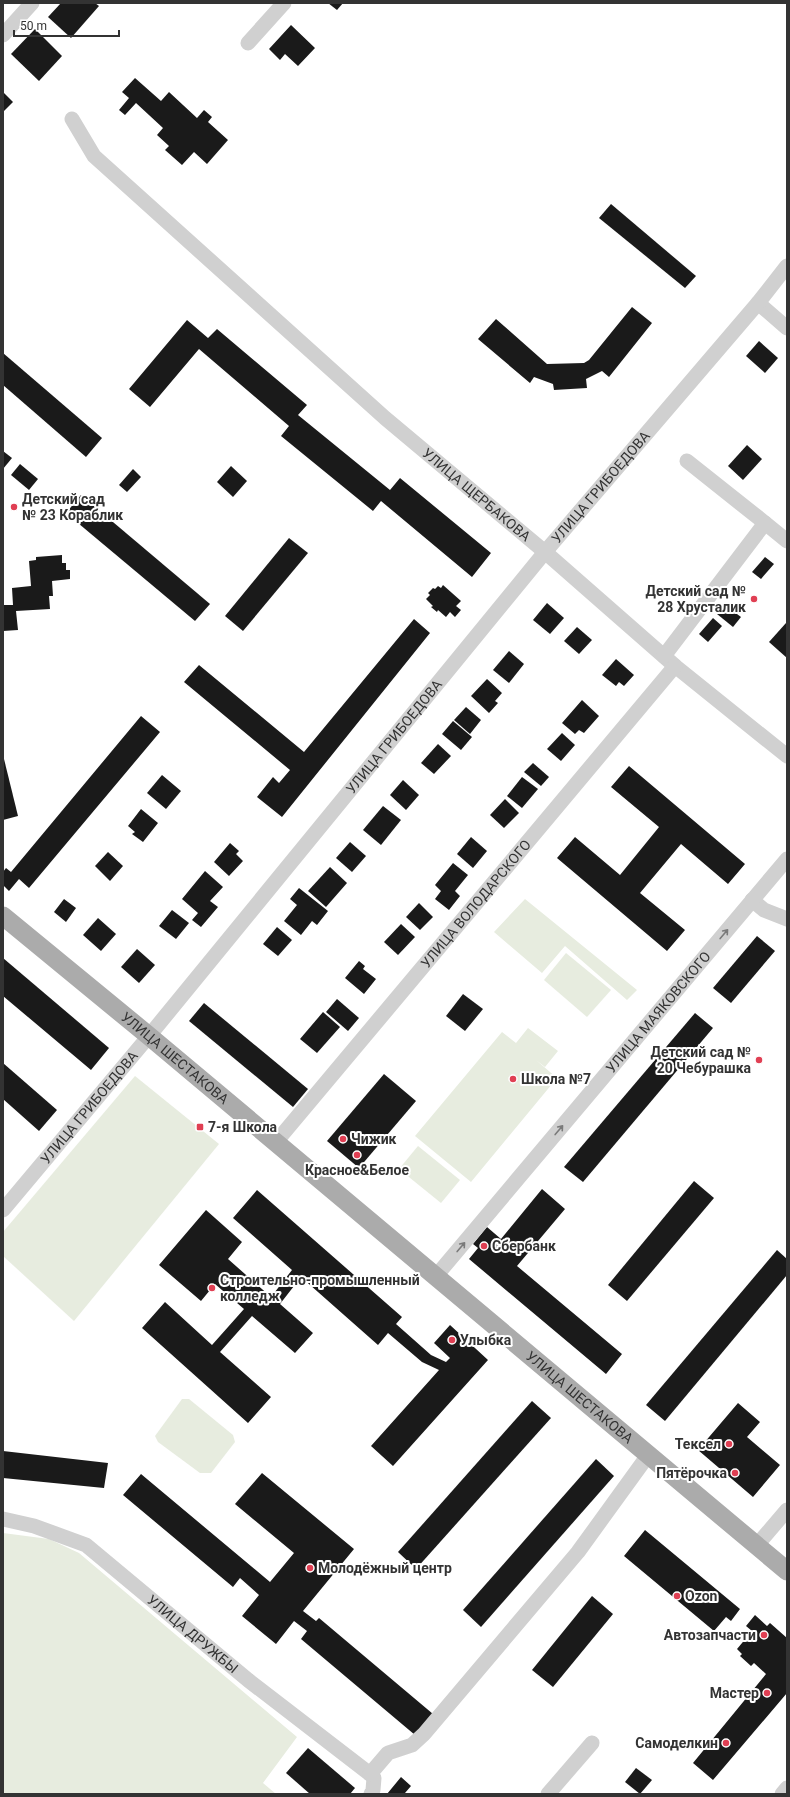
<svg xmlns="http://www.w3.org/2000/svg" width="790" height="1797" viewBox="0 0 790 1797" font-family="Roboto,sans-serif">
<rect width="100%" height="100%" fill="#fff"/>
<!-- green -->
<g fill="#e7ecdf">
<path d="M525,899l112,91 -10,10 -62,-54 -23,27 -48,-41z"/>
<path d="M566,953l45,37 -24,27 -43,-37z"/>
<path d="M528,1028l30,23 -13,16 -9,-7 21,18 -86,104 -56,-46 87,-104 14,11z"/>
<path d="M135,1076l84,68 -145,177 -71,-65v-24z"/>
<path d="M418,1146l42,34 -19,23 -42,-34z"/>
<path d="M182,1399h7l44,36 2,7 -24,31h-11l-42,-31 -3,-6z"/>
<path d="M3,1533l46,6 30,14 218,184 -34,46 13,11h-273z"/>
</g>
<!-- building -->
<g fill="#1a1a1a">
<path d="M61,3h34l4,3 -28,32 -23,-21z"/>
<path d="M328,3h15l-6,7z"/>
<path d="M291,25l24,23 -17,18 -13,-12 -5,6 -11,-11z"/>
<path d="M35,29l27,27 -23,25 -28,-27z"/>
<path d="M135,78l26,23 8,-9 28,26 7,-8 8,7 -4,5 20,18 -21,24 -13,-12 -12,13 -17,-15 4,-4 -12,-11 6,-7 -27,-25 -11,12 -6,-5 10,-12 -7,-6z"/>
<path d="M3,92l10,10 -10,10z"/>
<path d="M611,204l85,72 -11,12 -86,-70z"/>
<path d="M632,307l20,16 -43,54 -7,-6 -16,8 1,9 -33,2 -1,-6 -19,-7 -4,6 -52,-44 18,-20 51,45 37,-1 5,-3z"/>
<path d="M187,320l21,18 9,-9 90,76 -9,10 92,75 10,-12 91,75 -19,24 -91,-76 -8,10 -92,-75 8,-10 -90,-77 -49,58 -21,-18z"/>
<path d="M759,341l19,17 -13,15 -19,-17z"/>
<path d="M3,353l99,85 -16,19 -83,-72z"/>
<path d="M747,445l15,14 -19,21 -15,-14z"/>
<path d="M3,451l9,7 -9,11z"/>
<path d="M20,464l18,15 -9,11 -18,-15z"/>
<path d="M231,466l16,15 -14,16 -16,-15z"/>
<path d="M133,469l8,8 -14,15 -8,-7z"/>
<path d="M81,495l129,109 -15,17 -129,-108z"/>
<path d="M289,538l19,15 -65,78 -18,-15z"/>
<path d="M62,555v8h4v7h4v9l-18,2 1,15h-4l1,13 -34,2 2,19 -15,1v-26h10l-1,-17 19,-2 -2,-25 7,-1v-3z"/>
<path d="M765,557l9,7 -13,15 -9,-7z"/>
<path d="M443,585l18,16 -5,5 5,4 -6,7 -5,-5 -4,5 -8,-7 -1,2 -6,-5 2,-1 -7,-7 4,-4 -2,-2 5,-5 2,1 3,-3 3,2z"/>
<path d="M547,603l17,15 -14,16 -17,-14z"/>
<path d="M725,605l16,12 -8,10 -16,-13z"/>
<path d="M713,618l9,8 -14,16 -9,-8z"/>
<path d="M414,619l16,14 -148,184 -25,-20 16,-20 6,6 11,-13 -106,-88 15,-17 105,87z"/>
<path d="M786,623l1,1v34l-18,-16z"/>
<path d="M577,627l15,13 -13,14 -15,-13z"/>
<path d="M509,651l15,13 -15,19 -16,-13z"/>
<path d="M616,659l18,16 -10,11 -5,-4 -3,4 -14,-11z"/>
<path d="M487,679l15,14 -7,8 3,2 -9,10 -18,-17z"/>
<path d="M582,700l17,16 -15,17 -5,-3 -4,4 -13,-11z"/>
<path d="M466,707l15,13 -11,14 -16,-14z"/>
<path d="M141,716l19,16 -131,156 -10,-9 -10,12 -6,-6v-13l3,-4 5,4z"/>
<path d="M453,721l19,16 -11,13 -19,-16z"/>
<path d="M562,733l13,12 -14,16 -14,-12z"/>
<path d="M438,744l13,12 -17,18 -13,-11z"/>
<path d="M4,759l14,57 -15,4v-60z"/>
<path d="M533,763l16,14 -8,9 -17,-14z"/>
<path d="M629,766l116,98 -17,20 -47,-40 -41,49 45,37 -18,21 -110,-93 18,-21 45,38 39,-48 -48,-40z"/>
<path d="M162,775l19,16 -15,18 -19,-16z"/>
<path d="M522,777l16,12 -16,19 -15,-12z"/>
<path d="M403,780l16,15 -13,15 -16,-15z"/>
<path d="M505,799l14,14 -15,15 -14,-13z"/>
<path d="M383,806l18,14 -20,25 -18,-15z"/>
<path d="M141,809l17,14 -15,19 -11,-8 3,-2 -7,-6z"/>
<path d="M471,837l16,14 -14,17 -16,-14z"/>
<path d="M350,842l16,14 -14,16 -16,-14z"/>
<path d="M230,843l9,8 -3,3 7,7 -14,15 -15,-14z"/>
<path d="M108,852l15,14 -13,15 -15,-15z"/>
<path d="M453,863l15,12 -13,16 5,5 -11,14 -14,-11 6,-8 -6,-6z"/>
<path d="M330,867l17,16 -21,24 -18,-16z"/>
<path d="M205,871l18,16 -13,14 8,6 -17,20 -9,-7 6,-7 -16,-14z"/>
<path d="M299,888l29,23 -11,14 -5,-4 -11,14 -17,-14 13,-16 -7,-6z"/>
<path d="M64,899l12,9 -10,14 -12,-10z"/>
<path d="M419,903l14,14 -13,13 -14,-13z"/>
<path d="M172,910l17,13 -13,16 -17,-13z"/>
<path d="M98,918l18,16 -15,17 -18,-16z"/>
<path d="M401,924l14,13 -17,18 -14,-13z"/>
<path d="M277,927l15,13 -14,16 -15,-12z"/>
<path d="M757,936l18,15 -44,52 -18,-15z"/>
<path d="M137,949l18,16 -16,18 -18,-16z"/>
<path d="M3,958l106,90 -18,22 -88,-74z"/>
<path d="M359,961l6,5 -2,3 13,10 -12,15 -19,-16z"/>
<path d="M463,994l20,15 -18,22 -19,-15z"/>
<path d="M337,999l22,19 -11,13 -22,-19z"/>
<path d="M204,1003l104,86 -15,18 -104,-86z"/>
<path d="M323,1012l17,15 -23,26 -17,-14z"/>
<path d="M695,1013l18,15 -130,154 -19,-15z"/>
<path d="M3,1063l54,47 -18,21 -36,-32z"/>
<path d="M384,1074l32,27 -57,67 -32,-27z"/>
<path d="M694,1181l20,17 -87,103 -19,-16z"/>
<path d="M542,1189l23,20 -48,57 105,88 -16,20 -137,-115 9,-11 -5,-4 14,-17 14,12z"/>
<path d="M257,1190l145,127 -6,7 35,31 15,7 4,-4 -16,-15 16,-18 38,35 -95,106 -22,-20 68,-76 -17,-8 -34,-29 -10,12 -77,-68 -21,27 33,29 -18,20 -43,-37 -32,36 51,45 -23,26 -106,-95 23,-26 47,43 32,-36 -29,-25 -14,17 -42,-36 47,-55 36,32 -14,17 43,38 21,-27 -59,-52z"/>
<path d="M777,1250l10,9v16l-122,146 -19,-16z"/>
<path d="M532,1401l19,17 -135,151 -18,-17z"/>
<path d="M738,1403l22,19 -13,15 33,28 -27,32 -55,-47z"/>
<path d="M3,1451l105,12 -4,25 -101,-10z"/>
<path d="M596,1459l18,17 -133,151 -18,-17z"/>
<path d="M262,1473l92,76 -51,62 13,10 3,-3 114,96 -18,21 -114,-96 6,-8 -13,-10 -18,23 -34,-28 17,-21 -19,-17 -7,9 -110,-92 18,-21 129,108 24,-29 -59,-49z"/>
<path d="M645,1530l95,79 -9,12 -5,-4 -12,14 -90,-75z"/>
<path d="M592,1596l21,18 -60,73 -21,-17z"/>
<path d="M755,1615l12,11 3,-3 17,15v55l-74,87 -20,-17 73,-89 -12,-11 -3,3 -11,-10 2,-2 -5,-5 15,-18 -6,-5z"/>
<path d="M308,1748l47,40 -5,6h-40l-24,-21z"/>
<path d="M636,1768l16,12 -12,14 -15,-12z"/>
<path d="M401,1777l10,9 -6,7 1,1h-19z"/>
</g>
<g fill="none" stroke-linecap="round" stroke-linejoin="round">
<!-- minor -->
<g stroke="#d0d0d0" stroke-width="15">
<path d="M3,35l29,-32"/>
<path d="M248,43l36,-40"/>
<path id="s1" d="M72,119l22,37 291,262 160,134 130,114 112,90"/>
<path d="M758,303l29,25"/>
<path d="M687,461l78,62"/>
<path d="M664,656l101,-133 22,18"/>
<path d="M752,900l12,10 23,9"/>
<path id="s2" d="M276,1142l399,-476"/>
<path id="s3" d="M3,1210l146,-174 396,-484 213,-249 29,-37"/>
<path id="s4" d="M436,1276l351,-417"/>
<path id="s5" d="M3,1519l31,7 52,19 162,135 122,94 4,4 -1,12 -2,4"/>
<path d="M757,1545l30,-35"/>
<path d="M370,1774l18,-21 24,-8 12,-11 154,-182 71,-98"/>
<path d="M548,1794l44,-51"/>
<path d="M782,1794l5,-6"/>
</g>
<!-- major -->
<path stroke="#ababab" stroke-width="19" id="s6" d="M3,916l146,120 638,535"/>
</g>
<!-- one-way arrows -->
<defs><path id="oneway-shaft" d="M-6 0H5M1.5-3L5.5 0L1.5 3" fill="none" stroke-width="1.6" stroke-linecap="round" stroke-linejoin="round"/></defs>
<g stroke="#7a7a7a">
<use href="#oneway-shaft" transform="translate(724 934) rotate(-50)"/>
<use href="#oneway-shaft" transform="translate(559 1130) rotate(-50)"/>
<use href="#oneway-shaft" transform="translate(461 1247) rotate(-50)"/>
</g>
<!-- markers -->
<g fill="#e03f53" stroke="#fff" stroke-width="1.5">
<circle cx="14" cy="507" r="4"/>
<circle cx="754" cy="599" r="4"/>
<circle cx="759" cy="1060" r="4"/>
<circle cx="513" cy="1079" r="4"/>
<rect x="196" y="1123" width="8" height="8" rx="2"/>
<circle cx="343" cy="1139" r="4"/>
<circle cx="357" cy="1155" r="4"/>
<circle cx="484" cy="1246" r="4"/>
<circle cx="212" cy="1288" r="4"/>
<circle cx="452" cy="1340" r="4"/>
<circle cx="729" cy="1444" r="4"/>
<circle cx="735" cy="1473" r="4"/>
<circle cx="310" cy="1568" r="4"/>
<circle cx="677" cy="1596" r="4"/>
<circle cx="764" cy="1635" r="4"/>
<circle cx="767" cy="1693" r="4"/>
<circle cx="726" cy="1743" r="4"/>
</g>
<g text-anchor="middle" stroke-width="4" stroke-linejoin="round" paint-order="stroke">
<!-- street labels -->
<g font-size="14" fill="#333" stroke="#fff">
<text dy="5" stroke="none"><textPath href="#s3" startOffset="938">УЛИЦА ГРИБОЕДОВА</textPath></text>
<text dy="5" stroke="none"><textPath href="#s1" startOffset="554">УЛИЦА ЩЕРБАКОВА</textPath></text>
<text dy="5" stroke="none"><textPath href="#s3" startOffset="614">УЛИЦА ГРИБОЕДОВА</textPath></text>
<text dy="5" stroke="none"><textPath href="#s2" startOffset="311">УЛИЦА ВОЛОДАРСКОГО</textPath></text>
<text dy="5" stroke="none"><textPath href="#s4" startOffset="345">УЛИЦА МАЯКОВСКОГО</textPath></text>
<text dy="5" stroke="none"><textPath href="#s6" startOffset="223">УЛИЦА ШЕСТАКОВА</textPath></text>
<text dy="5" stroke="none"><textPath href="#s3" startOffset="134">УЛИЦА ГРИБОЕДОВА</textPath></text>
<text dy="5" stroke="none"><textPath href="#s6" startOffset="751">УЛИЦА ШЕСТАКОВА</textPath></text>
<text dy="5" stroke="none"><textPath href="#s5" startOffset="226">УЛИЦА ДРУЖБЫ</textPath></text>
</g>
<!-- poi labels -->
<g font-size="14" font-weight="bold" fill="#333" stroke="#fff" text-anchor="start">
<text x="22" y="504">Детский сад<tspan x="22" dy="16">№ 23 Кораблик</tspan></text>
<text x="746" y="596" text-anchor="end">Детский сад №<tspan x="746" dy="16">28 Хрусталик</tspan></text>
<text x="751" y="1057" text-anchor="end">Детский сад №<tspan x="751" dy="16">20 Чебурашка</tspan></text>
<text x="521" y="1084">Школа №7</text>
<text x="208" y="1132">7-я Школа</text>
<text x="351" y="1144">Чижик</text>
<text x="357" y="1175" text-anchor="middle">Красное&amp;Белое</text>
<text x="492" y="1251">Сбербанк</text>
<text x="220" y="1285">Строительно-промышленный<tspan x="220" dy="16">колледж</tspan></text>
<text x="460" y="1345">Улыбка</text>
<text x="721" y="1449" text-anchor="end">Тексел</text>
<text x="727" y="1478" text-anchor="end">Пятёрочка</text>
<text x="318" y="1573">Молодёжный центр</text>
<text x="685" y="1601">Ozon</text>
<text x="756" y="1640" text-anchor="end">Автозапчасти</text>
<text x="759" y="1698" text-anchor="end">Мастер</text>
<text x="718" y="1748" text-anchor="end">Самоделкин</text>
</g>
</g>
<!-- border -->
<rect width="790" height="1797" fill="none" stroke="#333333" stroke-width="8"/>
<!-- scale -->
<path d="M14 30v6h105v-6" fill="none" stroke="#333333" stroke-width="2"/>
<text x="20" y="30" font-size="12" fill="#333333" stroke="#ffffff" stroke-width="3" paint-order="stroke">50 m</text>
</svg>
